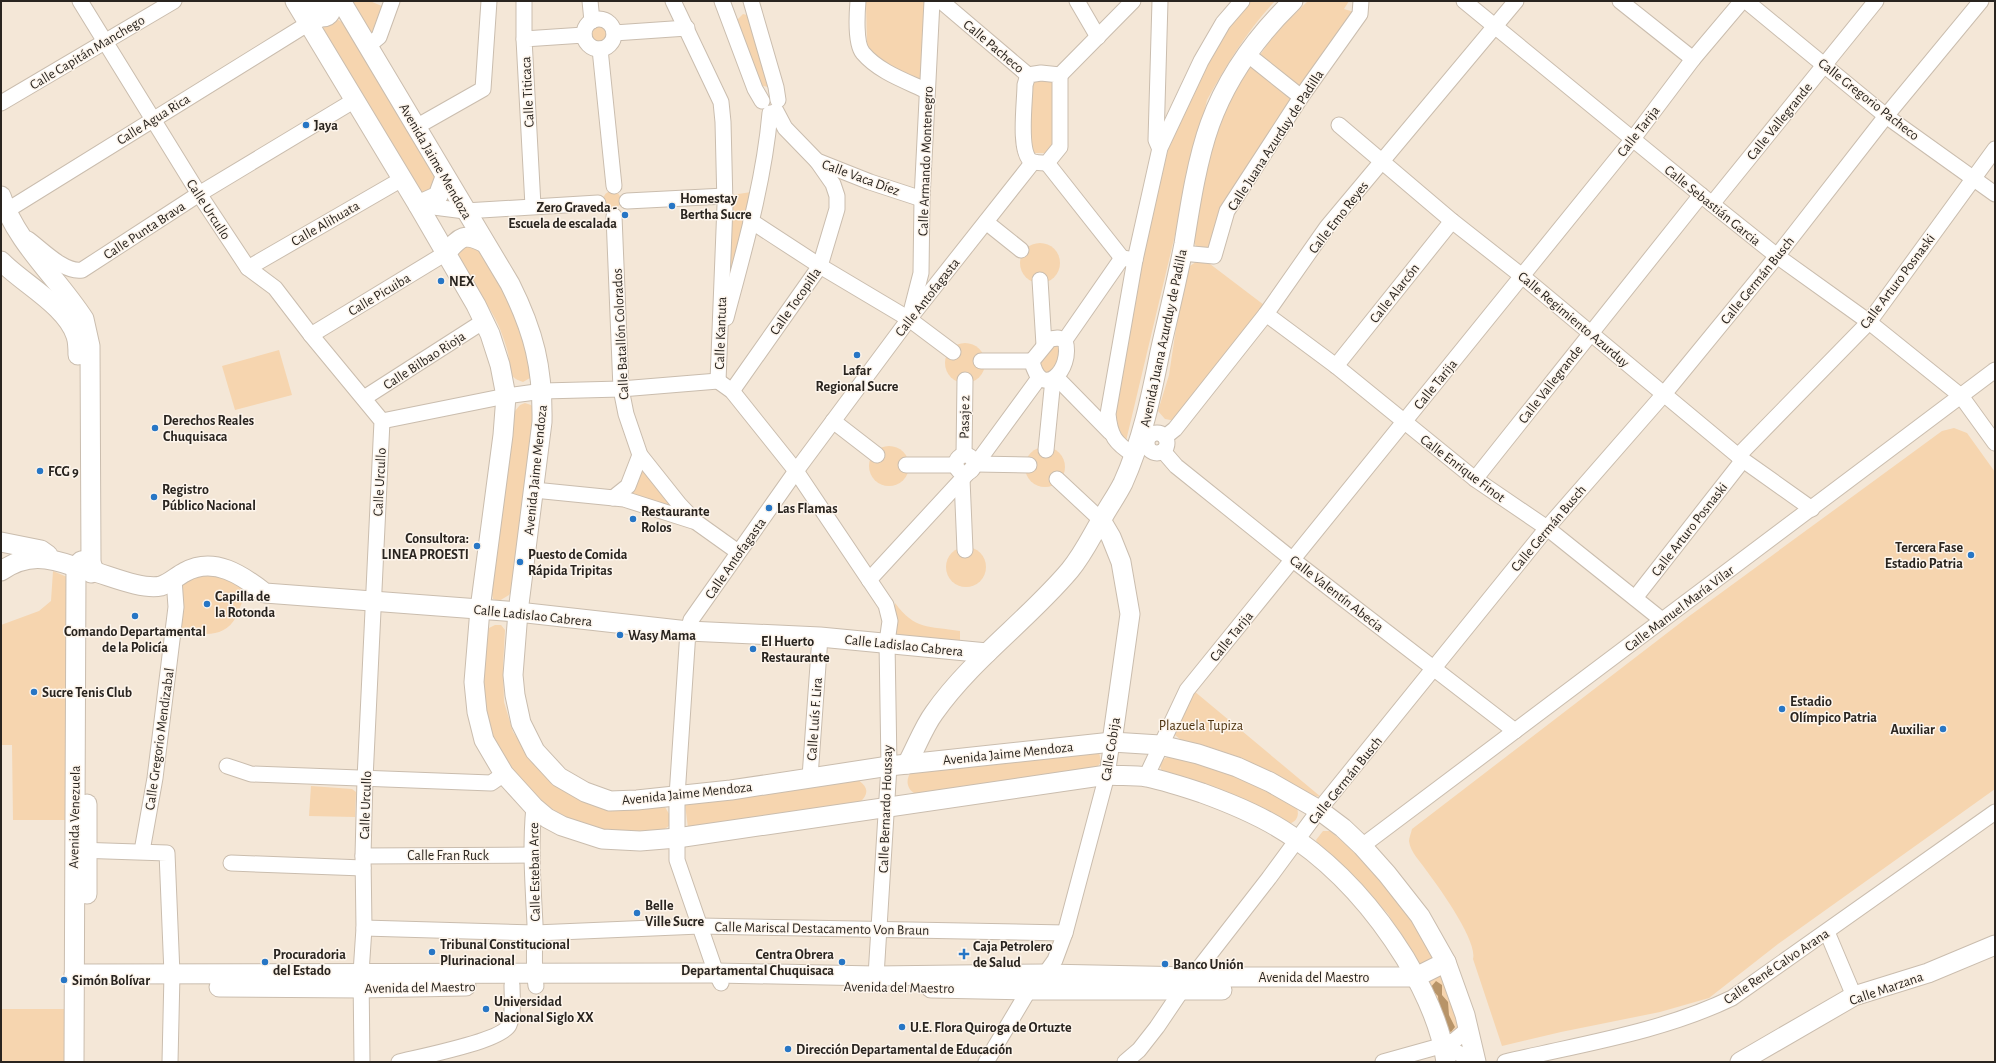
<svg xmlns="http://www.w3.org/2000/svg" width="1996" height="1063" viewBox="0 0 1996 1063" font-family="'Alegreya Sans',sans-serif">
<rect width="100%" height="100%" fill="#f4e7d7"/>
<!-- green -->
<g fill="#f6d5af">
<path d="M347,1h23l14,6 -11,29z"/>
<path d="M866,1h60l-4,80 -36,-16 -16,-11 -3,-9z"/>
<path d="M1251,1h24c-28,30 -48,63 -68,99l-81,341 -6,-4 -6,-13 27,-157 29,-127 35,-75 18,-31z"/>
<path d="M1308,1h41l-5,8 10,3 -55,75 -39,-32 16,-23z"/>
<path d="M743,14l8,2 19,67 -2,4 -9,-2 -22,-65z"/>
<path d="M335,18l10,6 94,153v9l-16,11 -100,-166 1,-6z"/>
<circle cx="599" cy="34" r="11"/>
<path d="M1249,65l41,31 -1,7 -71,110 -8,36 -14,-3 -6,-10c13,-60 27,-118 59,-171z"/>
<path d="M1034,79h17l4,4c0,19 4,57 -8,70h-13l-6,-4 1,-65z"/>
<circle cx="612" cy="200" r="9"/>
<path d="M751,192l-25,111 6,-108z"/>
<circle cx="1040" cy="263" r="20"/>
<path d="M464,244h14l35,57 21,65 -4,12 -7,4c-18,-6 -12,-14 -15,-29 -2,-8 -5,-16 -8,-24 -10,-26 -37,-53 -42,-79z"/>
<path d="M1196,262l14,2 54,41 -88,116 -11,-2 -7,-8 11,-36 16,-106z"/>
<circle cx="965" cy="363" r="20"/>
<path d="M1049,344l14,2 -11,28 -13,-2 1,-17z"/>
<path d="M279,350l13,45 -57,15 -13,-44z"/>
<path d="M525,403l6,2 4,5 -22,178 -4,7 -10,6 -6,-2 -1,-5 11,-111 12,-72 5,-6z"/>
<path d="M1954,428l13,5 28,39v317l-217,155 -69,54 -49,14 -99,20 -59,14 -29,-87c5,-18 -35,-73 -47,-89 -5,-8 -16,-18 -17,-29 0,-3 2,-8 3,-12l276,-212 254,-186z"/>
<circle cx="889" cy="466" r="20"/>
<circle cx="1045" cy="467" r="20"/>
<path d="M643,468l33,41 -46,-13z"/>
<circle cx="966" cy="567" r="20"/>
<path d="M53,571l14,6 1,12 -3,231h-52l-1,-75h-11v-120l38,-14 12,-10z"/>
<path d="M218,572l36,20c-15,10 -11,11 -18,25 -12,22 -34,18 -55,13l-1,-41 4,-7 10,-7z"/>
<path d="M895,603c20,27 33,23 65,28v13l-65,-9z"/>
<path d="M495,625h6l4,5 -2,36 1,36 9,30 23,33 26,24 103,18 7,12 -3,7 -6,4 -51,3 -33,-8 -35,-21 -30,-28 -22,-36 -12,-45 5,-65z"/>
<path d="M1194,691l127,106 -13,-2 -127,-55 -6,-5 1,-9z"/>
<path d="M1099,752l2,10 -7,9 -178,23c-9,-4 -11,-14 -5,-22z"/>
<path d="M1171,755l27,6 65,26 34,21c3,10 -2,15 -12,17l-122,-50 -3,-9 2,-6z"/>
<path d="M857,779c15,11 10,17 -2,28l-167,21 -3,-24z"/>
<path d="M311,786l41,3 4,3 -1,25 -46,-1z"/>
<path d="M1323,831h7l37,31 24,26 42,66 -1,5 -9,7 -5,-2 -30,-50 -22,-24 -47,-41 -3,-9z"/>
<path d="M1436,974l8,2 15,49 -1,6 -7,6 -23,-58z"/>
<rect x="1" y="1009" width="64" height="53"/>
</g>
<!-- water -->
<path fill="#b89468" d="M1436,981l6,4v10l6,7 1,13 6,12 -4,5 -7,-5 1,-10 -6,-8 -1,-13 -8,-8z"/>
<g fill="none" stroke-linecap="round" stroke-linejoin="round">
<!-- minor casing -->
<g stroke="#cabdae" stroke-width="17">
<g id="minor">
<path d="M80,1l119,193 49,74 27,20 36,47 71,86 -17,358 -2,77 1,72 -3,45 1,89"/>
<path d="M590,1l2,20"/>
<path d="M673,1l48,101 2,20 2,83 -7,176"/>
<path d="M722,1l33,88 7,12"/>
<path d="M751,1l25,86 2,13"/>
<path d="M858,1c-1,12 -3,43 5,52 16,19 43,28 64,38"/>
<path d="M941,1l87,74"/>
<path d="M1077,1l21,36"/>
<path d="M1464,1l248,203 65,52 92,66 92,74 34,47"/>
<path d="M1620,1l73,58"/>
<path d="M1746,1l140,115 109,78"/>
<circle cx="599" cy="34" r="15"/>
<path d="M614,33l73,-5"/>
<path d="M524,39v-38"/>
<path d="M368,46l11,-9 13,-36"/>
<path d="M600,49l14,137"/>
<path d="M1247,54l54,43"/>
<path d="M1041,73l19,2v72l-13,16c-5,0 -12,0 -16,-2 -13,-10 -6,-59 -6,-76l3,-10z"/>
<path d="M1060,75l73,-74"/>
<path d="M1,103l173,-102"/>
<path d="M776,111l9,17 32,33 53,21 52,17"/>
<path d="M1339,125l113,96 70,55 221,184 69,49"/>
<path d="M416,127l67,-38 6,-88"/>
<path d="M1159,147l-3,-7 4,-139"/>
<path d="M1047,163l75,95 13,2"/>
<path d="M627,201l98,-5"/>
<path d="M1712,204l164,-203"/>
<path d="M418,205l47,6 133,-8"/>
<path d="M533,206l-9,-167 60,-4"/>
<path d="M6,211l295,-183 18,-8"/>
<path d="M614,216l7,173 5,25 14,41 39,49 17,18 42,30"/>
<path d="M751,221l69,45 89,53 44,33"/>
<path d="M986,222l35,28"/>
<path d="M28,239c14,10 36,34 54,31l117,-76 156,-94"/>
<path d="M1182,253l32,3 13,-45 74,-114 59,-83 1,-13"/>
<path d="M248,268l154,-89"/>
<path d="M1040,280l4,65"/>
<path d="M911,312l10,-39 1,-74 10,-198"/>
<path d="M1266,314l70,52 139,113 72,49 115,92"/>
<path d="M726,318c18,-68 38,-136 44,-205"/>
<path d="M311,335l135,-82"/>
<path d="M1058,338l7,2c9,31 -25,61 -33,21l18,-22z"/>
<path d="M1065,340l57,-82"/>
<path d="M981,361h51"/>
<path d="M1336,366l116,-145"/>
<path d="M1056,377l54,55"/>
<path d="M718,381l14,10 64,80 90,134 4,16 -3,21 2,124 -13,210"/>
<path d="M732,391l88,-125 17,-57v-13l-4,-12 -16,-23"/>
<path d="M364,398l120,-77"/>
<path d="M382,421l124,-25 37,-5 78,-2 97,-8"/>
<path d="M833,421l44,34"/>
<circle cx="1157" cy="443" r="10"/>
<path d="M1165,437l10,-8 91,-115 61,-87 189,-226"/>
<path d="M1046,450l7,-71"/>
<path d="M1163,451l13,15 117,94 222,171"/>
<path d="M964,455l1,-75"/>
<path d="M1134,455c-19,-12 -24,-19 -26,-41l27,-154 25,-112 41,-87 22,-38 19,-22"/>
<circle cx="965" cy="464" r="9"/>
<path d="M1738,456l131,-134 126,-173"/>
<path d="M976,464l53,1"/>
<path d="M906,465h50"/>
<path d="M962,479l3,71"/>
<path d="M1057,479l44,41"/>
<path d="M1475,479l226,-284"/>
<path d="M534,490l90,9 69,22"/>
<path d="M613,498l15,-12 12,-31"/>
<path d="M869,580l107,-116 63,-86"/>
<path d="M1635,598l108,-138"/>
<path d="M227,766l24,8 240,9 13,-9"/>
<path d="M810,777l10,-140"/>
<path d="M1146,777l41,-87 445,-550 61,-81 49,-58"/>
<path d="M534,807c-4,38 -1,78 1,117 0,20 -2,41 1,62"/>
<path d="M1362,846l633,-476"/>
<path d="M77,850l90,3 5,121 -2,88"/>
<path d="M142,851l13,-73 21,-171 -2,-28"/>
<path d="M363,856l169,-1"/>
<path d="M231,863l132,5"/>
<path d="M364,928l171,5 165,-7 365,7"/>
<path d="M1827,932l27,64"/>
<path d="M721,983l-5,-10 -39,-113v-64l11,-165 3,-11 105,-149 113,-152 124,-157"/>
<path d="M1444,1045l30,17"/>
<path d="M399,1062c20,-5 103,-21 110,-37 5,-11 3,-28 3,-40"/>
<path d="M986,1062l43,-72 16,-16 10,-14 10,-27 42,-158 5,-33"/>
<path d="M1125,1062l14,-12 18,-23 25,-37 87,-112 50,-68 228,-282 117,-134 113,-138 109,-140 95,-115"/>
<path d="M1383,1062l61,-17 11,-5 13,-11"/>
<path d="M1505,1062c76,-18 157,-30 227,-64l263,-186"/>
</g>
</g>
<!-- major casing -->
<g stroke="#cabdae" stroke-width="21">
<g id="major">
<path d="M295,1l123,204 58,100 14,29 10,31 6,31 -3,39 -23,174 -6,73 3,30 7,28 20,34 30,33 13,11 15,8 40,13 38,2 37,-3 430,-63c13,1 27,0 40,2 18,4 37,10 55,16 33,12 67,26 95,47 44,31 80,73 108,118 19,32 36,67 41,104"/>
<path d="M319,1l-5,7 2,6 4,3c10,1 14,-7 9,-15"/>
<path d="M341,1l169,283c24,48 33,84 32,138l-24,190 -5,63 2,20 6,28 14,28 24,26 26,15 25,9 27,-1 94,-10 158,-24 223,-24 48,3 38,9 39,13 33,15 49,28 24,18 19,18 25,28 33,42 26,46 19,53 11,47"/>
<path d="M1,196c16,48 56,81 83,123l6,27 1,217 2,5 -2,5"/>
<path d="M418,205l20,-9 7,-19"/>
<path d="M446,253c14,-16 18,-21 39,-10"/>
<path d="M1,261c21,22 66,45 75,75 2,6 2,13 2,19"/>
<path d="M1101,520l10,17 10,25 9,52 -18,128"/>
<path d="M1,542l40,8 7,5"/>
<path d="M1,571c26,-18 47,-14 75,-4"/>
<path d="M92,571c18,5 50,19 69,15 9,-3 16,-10 24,-14 29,-16 57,3 80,21l253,19 170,19 132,6 167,16"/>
<path d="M907,764c9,-16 16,-36 27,-51 38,-54 94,-93 136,-143 14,-17 22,-35 33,-53 6,-11 14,-22 20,-34 19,-42 28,-86 37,-131 8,-36 17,-71 24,-108 6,-38 13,-84 26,-120 17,-47 48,-89 83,-123"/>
<path d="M87,894v-90"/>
<path d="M74,974l642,-1 160,3 169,-2 148,3h223l30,-15"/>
<path d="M219,987l142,1 105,-2"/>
<path d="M931,988l98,2h193"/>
<path d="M74,1062l2,-495 5,-6 5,-1 5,3"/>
<path d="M1740,1062l114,-66 74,-23 67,-28"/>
</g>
</g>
<!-- minor -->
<use href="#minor" stroke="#fff" stroke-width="15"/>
<!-- major -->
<use href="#major" stroke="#fff" stroke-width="19"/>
</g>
<!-- markers -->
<g fill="#2776c5" stroke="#fdf5ec" stroke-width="1.5">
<circle cx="306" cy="125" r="4"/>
<circle cx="672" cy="206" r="4"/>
<circle cx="625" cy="215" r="4"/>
<circle cx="441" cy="281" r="4"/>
<circle cx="857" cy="355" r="4"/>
<circle cx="155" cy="428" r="4"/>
<circle cx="40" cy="471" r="4"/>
<circle cx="154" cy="497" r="4"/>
<circle cx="769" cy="508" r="4"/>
<circle cx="633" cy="519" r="4"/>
<circle cx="477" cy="546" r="4"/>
<circle cx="1971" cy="555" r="4"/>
<circle cx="520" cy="562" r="4"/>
<circle cx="207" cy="604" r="4"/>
<circle cx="135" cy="616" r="4"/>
<circle cx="620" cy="635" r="4"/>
<circle cx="753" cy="649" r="4"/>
<circle cx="34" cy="692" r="4"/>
<circle cx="1782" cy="709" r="4"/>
<circle cx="1943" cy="729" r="4"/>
<circle cx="637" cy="913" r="4"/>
<circle cx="432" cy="952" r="4"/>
<path d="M962 948h4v4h4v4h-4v4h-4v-4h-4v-4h4z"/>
<circle cx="265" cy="962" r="4"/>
<circle cx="842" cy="962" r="4"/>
<circle cx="1165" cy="964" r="4"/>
<circle cx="64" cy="980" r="4"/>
<circle cx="486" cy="1009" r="4"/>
<circle cx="902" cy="1027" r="4"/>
<circle cx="788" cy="1049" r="4"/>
</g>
<g text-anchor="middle" stroke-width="3" stroke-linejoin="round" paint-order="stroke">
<!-- street labels -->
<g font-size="14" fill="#29241f" stroke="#fdf5ec">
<text transform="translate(994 46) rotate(40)" y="5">Calle Pacheco</text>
<text transform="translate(87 52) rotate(-31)" y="5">Calle Capitán Manchego</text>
<text transform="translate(527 92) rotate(-93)" y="5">Calle Titicaca</text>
<text transform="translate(1869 99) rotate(38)" y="5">Calle Gregorio Pacheco</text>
<text transform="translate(153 119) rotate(-32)" y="5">Calle Agua Rica</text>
<text transform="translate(1779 121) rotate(-51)" y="5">Calle Vallegrande</text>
<text transform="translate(1638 131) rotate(-52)" y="5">Calle Tarija</text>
<text transform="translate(1275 140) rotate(-57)" y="5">Calle Juana Azurduy de Padilla</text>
<text transform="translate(436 161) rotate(60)" y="5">Avenida Jaime Mendoza</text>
<text transform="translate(925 161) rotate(-88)" y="5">Calle Armando Montenegro</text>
<text transform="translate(861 177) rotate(20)" y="5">Calle Vaca Díez</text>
<text transform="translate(1713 205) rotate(39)" y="5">Calle Sebastián Garcia</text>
<text transform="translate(209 209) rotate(57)" y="5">Calle Urcullo</text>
<text transform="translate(1338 217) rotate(-52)" y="5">Calle Emo Reyes</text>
<text transform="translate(325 223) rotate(-30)" y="5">Calle Alihuata</text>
<text transform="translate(144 230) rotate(-33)" y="5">Calle Punta Brava</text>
<text transform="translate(1757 280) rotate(-51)" y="5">Calle Germán Busch</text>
<text transform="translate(1897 281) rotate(-53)" y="5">Calle Arturo Posnaski</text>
<text transform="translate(1394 293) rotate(-52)" y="5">Calle Alarcón</text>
<text transform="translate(379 294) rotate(-31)" y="5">Calle Picuiba</text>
<text transform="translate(927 297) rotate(-52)" y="5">Calle Antofagasta</text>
<text transform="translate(795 301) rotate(-55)" y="5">Calle Tocopilla</text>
<text transform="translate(1574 319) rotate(40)" y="5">Calle Regimiento Azurduy</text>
<text transform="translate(720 333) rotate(-88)" y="5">Calle Kantuta</text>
<text transform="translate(620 334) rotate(-93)" y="5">Calle Batallón Colorados</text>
<text transform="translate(1163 338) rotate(-78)" y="5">Avenida Juana Azurduy de Padilla</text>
<text transform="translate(424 360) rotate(-33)" y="5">Calle Bilbao Rioja</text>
<text transform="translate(1435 384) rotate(-51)" y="5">Calle Tarija</text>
<text transform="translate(1550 384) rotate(-52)" y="5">Calle Vallegrande</text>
<text transform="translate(964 417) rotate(-89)" y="5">Pasaje 2</text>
<text transform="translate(1463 468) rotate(37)" y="5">Calle Enrique Finot</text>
<text transform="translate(535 470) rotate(-84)" y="5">Avenida Jaime Mendoza</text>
<text transform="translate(379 482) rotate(-87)" y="5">Calle Urcullo</text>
<text transform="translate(1548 528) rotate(-50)" y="5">Calle Germán Busch</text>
<text transform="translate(1689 529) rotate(-52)" y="5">Calle Arturo Posnaski</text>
<text transform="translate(735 558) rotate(-55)" y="5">Calle Antofagasta</text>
<text transform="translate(1337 593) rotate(38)" y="5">Calle Valentín Abecia</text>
<text transform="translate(1679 608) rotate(-37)" y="5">Calle Manuel María Vilar</text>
<text transform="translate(533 615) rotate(6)" y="5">Calle Ladislao Cabrera</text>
<text transform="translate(1231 636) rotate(-51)" y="5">Calle Tarija</text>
<text transform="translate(904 645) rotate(6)" y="5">Calle Ladislao Cabrera</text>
<text transform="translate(814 719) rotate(-86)" y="5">Calle Luís F. Lira</text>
<text transform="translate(159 739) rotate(-82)" y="5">Calle Gregorio Mendizabal</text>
<text transform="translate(1110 749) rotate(-81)" y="5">Calle Cobija</text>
<text transform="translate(1008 753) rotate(-6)" y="5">Avenida Jaime Mendoza</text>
<text transform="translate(1345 780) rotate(-51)" y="5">Calle Germán Busch</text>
<text transform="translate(687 793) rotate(-6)" y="5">Avenida Jaime Mendoza</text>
<text transform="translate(365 805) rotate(-88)" y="5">Calle Urcullo</text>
<text transform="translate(885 809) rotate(-88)" y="5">Calle Bernardo Houssay</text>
<text transform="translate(74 817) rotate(-89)" y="5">Avenida Venezuela</text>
<text x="448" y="860">Calle Fran Ruck</text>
<text transform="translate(534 872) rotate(-91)" y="5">Calle Esteban Arce</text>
<text transform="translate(822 928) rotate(1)" y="5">Calle Mariscal Destacamento Von Braun</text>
<text transform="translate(1776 966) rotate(-34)" y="5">Calle René Calvo Arana</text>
<text x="1314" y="982">Avenida del Maestro</text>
<text transform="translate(420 987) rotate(-1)" y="5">Avenida del Maestro</text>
<text transform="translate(899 987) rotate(1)" y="5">Avenida del Maestro</text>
<text transform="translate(1886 988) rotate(-19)" y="5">Calle Marzana</text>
</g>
<!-- poi labels -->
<g font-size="14" font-weight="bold" fill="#29241f" stroke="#fdf5ec" text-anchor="start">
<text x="314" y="130">Jaya</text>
<text x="680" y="203">Homestay<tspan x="680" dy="16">Bertha Sucre</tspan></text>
<text x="617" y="212" text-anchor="end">Zero Graveda -<tspan x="617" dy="16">Escuela de escalada</tspan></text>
<text x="449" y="286">NEX</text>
<text x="857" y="375" text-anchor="middle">Lafar<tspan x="857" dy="16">Regional Sucre</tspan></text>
<text x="163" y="425">Derechos Reales<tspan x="163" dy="16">Chuquisaca</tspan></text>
<text x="48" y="476">FCG 9</text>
<text x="162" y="494">Registro<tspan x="162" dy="16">Público Nacional</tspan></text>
<text x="777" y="513">Las Flamas</text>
<text x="641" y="516">Restaurante<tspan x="641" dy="16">Rolos</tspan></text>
<text x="469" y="543" text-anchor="end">Consultora:<tspan x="469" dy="16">LINEA PROESTI</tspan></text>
<text x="1963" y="552" text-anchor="end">Tercera Fase<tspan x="1963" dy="16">Estadio Patria</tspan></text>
<text x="528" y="559">Puesto de Comida<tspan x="528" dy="16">Rápida Tripitas</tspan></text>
<text x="215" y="601">Capilla de<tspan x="215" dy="16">la Rotonda</tspan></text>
<text x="135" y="636" text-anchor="middle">Comando Departamental<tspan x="135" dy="16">de la Policía</tspan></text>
<text x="628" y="640">Wasy Mama</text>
<text x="761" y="646">El Huerto<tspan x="761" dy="16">Restaurante</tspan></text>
<text x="42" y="697">Sucre Tenis Club</text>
<text x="1790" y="706">Estadio<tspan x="1790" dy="16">Olímpico Patria</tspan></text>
<text x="1935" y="734" text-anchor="end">Auxiliar</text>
<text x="645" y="910">Belle<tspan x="645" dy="16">Ville Sucre</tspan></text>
<text x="440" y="949">Tribunal Constitucional<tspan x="440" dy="16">Plurinacional</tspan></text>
<text x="973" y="951">Caja Petrolero<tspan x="973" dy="16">de Salud</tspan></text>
<text x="273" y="959">Procuradoria<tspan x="273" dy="16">del Estado</tspan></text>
<text x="834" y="959" text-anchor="end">Centra Obrera<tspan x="834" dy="16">Departamental Chuquisaca</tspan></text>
<text x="1173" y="969">Banco Unión</text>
<text x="72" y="985">Simón Bolívar</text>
<text x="494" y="1006">Universidad<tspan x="494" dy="16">Nacional Siglo XX</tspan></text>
<text x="910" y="1032">U.E. Flora Quiroga de Ortuzte</text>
<text x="796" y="1054">Dirección Departamental de Educación</text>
</g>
<!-- park labels -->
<g font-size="14" fill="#4e3410" stroke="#fdf5ec">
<text x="1201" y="730">Plazuela Tupiza</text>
</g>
</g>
<!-- border -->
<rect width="1996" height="1063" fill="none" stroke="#29241f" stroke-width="4"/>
</svg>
